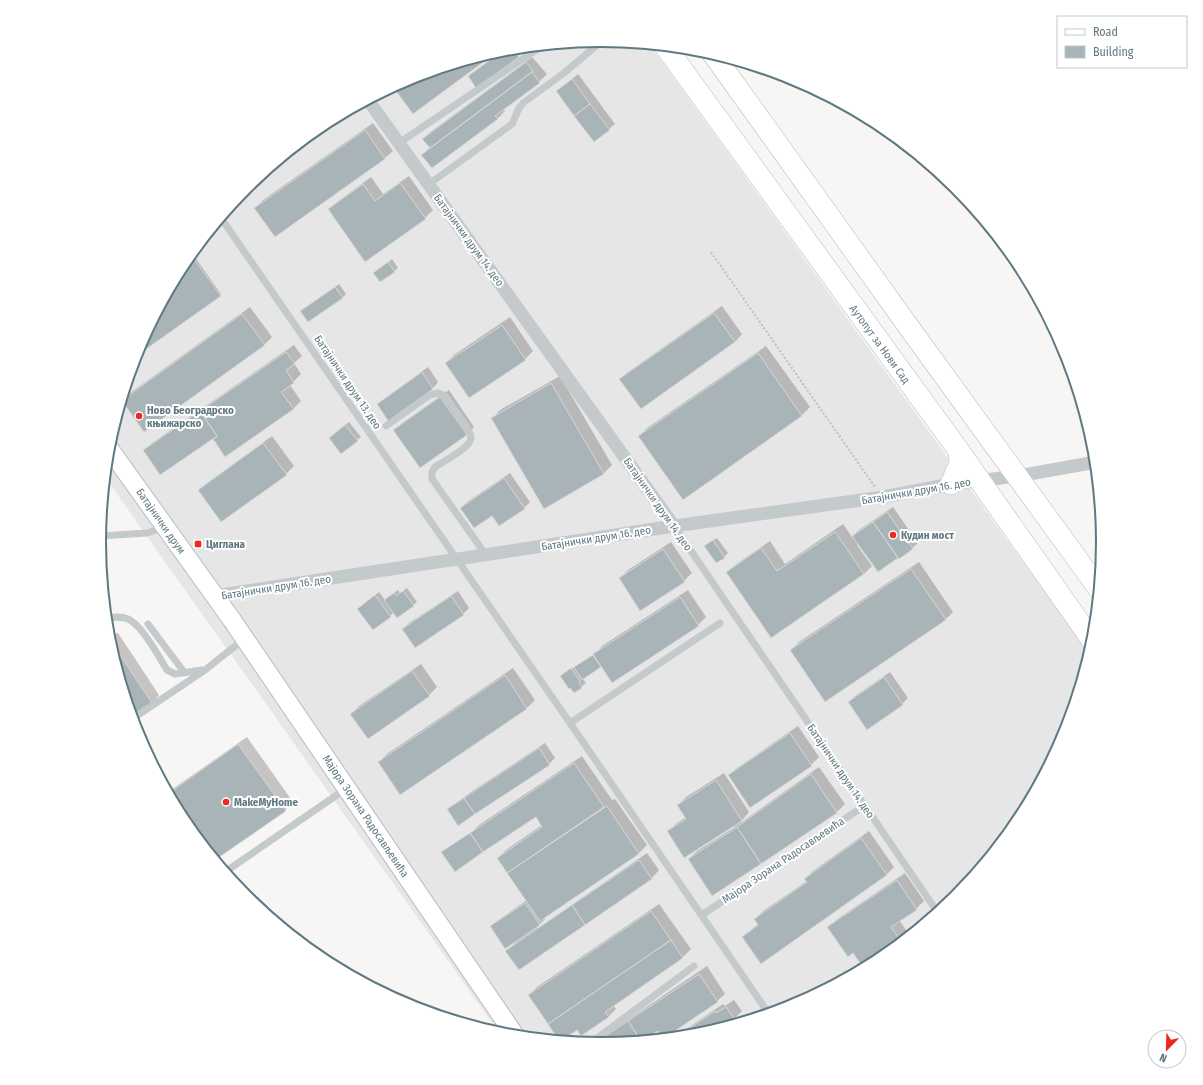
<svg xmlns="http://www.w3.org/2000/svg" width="1203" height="1085" viewBox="0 0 1203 1085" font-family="'Fira Sans Condensed',sans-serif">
<rect width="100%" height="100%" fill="#f7f6f4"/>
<!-- built -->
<path fill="#e5e6e5" d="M602,40l48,5 440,610 -24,80 -47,87 -62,76 -77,62 -86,47 -95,28 -98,10 -101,-11 -395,-557 4,-33 28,-94 47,-87 62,-76 77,-62 86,-47 95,-28z"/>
<!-- shadow -->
<g fill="#0003">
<path d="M527,47l-9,9 -49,20 6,-5 29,-21z"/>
<path d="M495,52l-81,60 -16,-21 16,-14z"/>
<path d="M532,57l15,17 -8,8 -36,27 2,2 -8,8 -74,36 7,-8 -6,-8 5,-6z"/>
<path d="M578,74l37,50 -6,5 -52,-38z"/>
<path d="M333,119l-37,27 27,-21z"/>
<path d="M373,123l20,28 -8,7 -110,78 -19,-28 7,-8z"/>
<path d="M409,176l24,34 -8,8 -96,-9 8,-7 34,-25 12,17z"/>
<path d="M192,253l29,41 -84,56 47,-87z"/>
<path d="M392,259l6,9 -17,13 -6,-8z"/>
<path d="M339,284l7,10 -4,4 -41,13z"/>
<path d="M722,306l20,28 -7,8 -114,37 7,-7z"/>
<path d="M250,307l22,30 -8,8 -142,56 8,-8z"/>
<path d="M510,317l23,34 -8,8 -79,4 8,-8z"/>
<path d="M294,345l8,11 -8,7 7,11 -11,11 11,16 -8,8 -67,46 -13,-18 -68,14 7,-8z"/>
<path d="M766,346l44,61 -8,8 -119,83 -43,-62 7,-8z"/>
<path d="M428,367l10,15 -5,6 -44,31 -11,-15 6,-5z"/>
<path d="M560,376l52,89 -8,8 -59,34 -52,-89 7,-8z"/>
<path d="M449,390l25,37 -7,8 -73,-5 8,-7z"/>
<path d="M349,422l12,15 -4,3 -23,-6z"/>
<path d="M272,436l22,30 -8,8 -87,16 8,-7z"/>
<path d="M510,473l20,29 -6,6 -32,6 -31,-6 6,-6z"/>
<path d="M893,507l25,36 -18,15 -2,-2 -20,14 -19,-26 -2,1 15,21 -8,8 -93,62 -44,-63 8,-8 35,-24 15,23 58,-40 9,13 7,-7z"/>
<path d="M102,510h3v12l-4,4z"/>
<path d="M717,538l11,15 -4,4 -15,-14z"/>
<path d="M671,542l21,31 -8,8 -64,-3 8,-8z"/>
<path d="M919,562l34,50 -8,8 -153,30 7,-8z"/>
<path d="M407,588l10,14 -4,3 -19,7 -4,4 -32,-7 21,-17 6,8 13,-10 2,3z"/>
<path d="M688,590l18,27 -8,8 -96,40 -20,13 4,5 -12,9 -13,-16 36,-24 5,-6z"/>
<path d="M458,591l11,17 -6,6 -48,32 -12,-17 6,-6z"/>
<path d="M118,633l41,62 -7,8 -20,13 -23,-76 -1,-6z"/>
<path d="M421,664l16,23 -8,8 -77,19 7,-8z"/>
<path d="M513,668l22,32 -8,8 -126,85 -22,-31 8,-8z"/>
<path d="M890,672l18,26 -6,6 -35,24 -18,-26 6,-6z"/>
<path d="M798,726l21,31 -8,8 -61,41 -21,-31 8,-7z"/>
<path d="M247,737l46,65 -8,8 -70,50 -31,-39 -16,-29z"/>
<path d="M545,743l10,15 -6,6 -101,45 23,-17z"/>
<path d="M582,756l30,44 3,-1 32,46 -8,8 -95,64 1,2 -8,8 1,1 109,-75 12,17 -7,8 -133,91 -12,-18 10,-10 -26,-14 6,-6 30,-21 -29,-42 8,-8 36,-25 -6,-9 -93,36 5,-5v2l27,-18 -1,-1 5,-5z"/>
<path d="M819,767l26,37 -8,8 -124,82 -24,-35 8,-8 38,-24 -2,-2 -65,6 8,-7 10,-7 -8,-12 8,-8 38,-24 25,39 -10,12z"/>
<path d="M869,831l25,36 -7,7 -126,88 -18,-25 15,-13 -3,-5 8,-8 44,-30 -2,-2 8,-8z"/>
<path d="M905,873l19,28 -8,8 -17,11 11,16 -30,24 -15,9 -12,-17 -25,-24 8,-8z"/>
<path d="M659,904l32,45 -8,8 -70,48 3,4 -8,8 -79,-22 8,-8z"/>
<path d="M707,966l18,28 -8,7 -59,29 -17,11 -35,4 -3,-6 5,-6z"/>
<path d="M734,1000l8,11 -16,16 -27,8 -26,3 50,-34 2,2z"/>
</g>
<!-- building -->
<g fill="#a8b4b8" stroke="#d9d8d6">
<path d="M529,47l-11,8 -4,-6z"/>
<path d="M513,49l6,8 -43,31 -8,-12 36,-26z"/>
<path d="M497,52l-84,62 -17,-23 21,-15z"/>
<path d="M526,62l7,9 -103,77 -8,-9z"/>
<path d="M532,72l8,11 -45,33 3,3 -66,49 -11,-13z"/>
<path d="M572,79l18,25 -16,12 -18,-25z"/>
<path d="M590,104l20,26 -16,12 -20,-26z"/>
<path d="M339,116l-59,43 43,-34z"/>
<path d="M365,130l20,29 -110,78 -21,-29z"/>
<path d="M400,183l26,36 -61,43 -37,-53 35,-25 12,17z"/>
<path d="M191,255l30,41 -86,61 2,-7 47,-87z"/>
<path d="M388,262l7,10 -15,10 -7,-9z"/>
<path d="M335,287l8,11 -35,24 -8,-11z"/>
<path d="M714,313l21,29 -94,67 -22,-30z"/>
<path d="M242,314l23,31 -121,87 -22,-31v-1z"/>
<path d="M502,325l24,35 -57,38 -24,-35z"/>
<path d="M286,352l9,12 -9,6 8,13 -13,9 13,17 -69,48 -12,-18 4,-3 -17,-25z"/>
<path d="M758,353l44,63 -119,84 -45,-64z"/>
<path d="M422,372l11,17 -45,32 -11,-17z"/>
<path d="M551,383l53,91 -60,35 -53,-91z"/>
<path d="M440,397l27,38 -47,33 -27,-38z"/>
<path d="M200,411l17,25 -57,39 -17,-25z"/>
<path d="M345,425l13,16 -17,13 -12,-16z"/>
<path d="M263,443l24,32 -66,47 -23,-32z"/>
<path d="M504,478l21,31 -26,17 -7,-10 -18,12 -14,-20z"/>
<path d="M887,512l26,37 -14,10 -26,-37z"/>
<path d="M873,522l25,36 -20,14 -26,-36z"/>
<path d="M835,532l29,42 -93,64 -45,-66 35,-24 16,23z"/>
<path d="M713,540l12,18 -9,5 -12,-17z"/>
<path d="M663,549l22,33 -45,29 -21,-33z"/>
<path d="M911,569l35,51 -121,82 -35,-52z"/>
<path d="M403,591l11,15 -17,12 -13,-18 10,-7 2,3z"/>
<path d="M375,595l16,22 -18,13 -16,-21z"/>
<path d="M451,596l13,19 -49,33 -13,-19z"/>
<path d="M680,597l19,29 -87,57 -19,-29z"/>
<path d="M109,640h1l42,63 -20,14z"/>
<path d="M593,655l8,12 -19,13 -8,-13z"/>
<path d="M571,668l9,13 -1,1 3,6 -8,5 -4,-5 -1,1 -9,-13z"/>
<path d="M412,671l18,25 -62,43 -18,-25z"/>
<path d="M505,675l22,34 -127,86 -22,-33z"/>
<path d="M884,677l19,28 -36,25 -19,-28z"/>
<path d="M790,733l22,33 -62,42 -22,-33z"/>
<path d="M238,744l48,67 -71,49 -31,-39 -15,-28z"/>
<path d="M539,748l11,17 -75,49 -11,-16z"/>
<path d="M574,763l30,44 -97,66 -10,-15 45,-31 -6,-10 -53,35 -13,-19z"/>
<path d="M811,774l26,39 -76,51 -24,-37z"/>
<path d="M716,780l26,41 -58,37 -17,-27 19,-12 -9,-14z"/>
<path d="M464,798l11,16 -17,12 -11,-17z"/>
<path d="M607,806l32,48 -99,67 -33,-48z"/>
<path d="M737,827l24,37 -49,32 -24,-37z"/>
<path d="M470,833l13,19 -28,20 -14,-20z"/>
<path d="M861,838l26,37 -126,89 -19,-27 16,-12 -4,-6 53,-37 -3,-3z"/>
<path d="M639,860l13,19 -67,46 -13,-20z"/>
<path d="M897,880l20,30 -26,17 11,16 -22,17 -16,9 -11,-16 -5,4 -21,-30z"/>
<path d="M525,903l15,22 -35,24 -15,-23z"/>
<path d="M572,905l13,20 -66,45 -14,-19z"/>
<path d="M651,911l20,29 -123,84 -20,-29z"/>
<path d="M671,940l12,18 -78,54 4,5 -28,19 -4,-6 -16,11h-2l-11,-17z"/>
<path d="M699,974l19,28 -55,37 -5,-8 -17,10 -13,-20z"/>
<path d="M726,1007l9,13 -10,6 1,1 -27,8 -24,3 40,-27 1,2z"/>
<path d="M628,1021l13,20 -36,4 -4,-6z"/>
</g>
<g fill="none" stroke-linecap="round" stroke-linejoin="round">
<!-- secondary casing -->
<g stroke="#b6bdc0" stroke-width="20">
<path id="secondary" d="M108,447l124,173 284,417"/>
</g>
<!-- primary casing -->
<g stroke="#b5bbbe" stroke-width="22">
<g id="primary">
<path d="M665,46l294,405 135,192"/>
<path d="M713,54l203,283 183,252"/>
<path d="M951,484l9,-21 -1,-12"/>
</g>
</g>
<!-- path -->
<path stroke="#bdc1c2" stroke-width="2" stroke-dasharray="2 2" stroke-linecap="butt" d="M711,252l164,235"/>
<!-- service -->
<g stroke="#c4c9cc" stroke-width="7">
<path d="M578,42l18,3"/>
<path d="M399,143l143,-97"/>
<path d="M429,184l83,-60 7,-16 4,-5 41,-30 39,-33"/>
<path d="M221,218l349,505 199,291"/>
<path d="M386,426l44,-31 8,-2 7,3 23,33c2,4 4,8 2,12 -4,9 -26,20 -35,26l-3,5v7l54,76"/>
<path d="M674,526l264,387"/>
<path d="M100,536l47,-3 18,-6"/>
<path d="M106,618c8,-1 15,-2 22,1 14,6 31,38 39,51l8,4 27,-4"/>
<path d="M148,624l36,48"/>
<path d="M132,719l73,-49 39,-31"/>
<path d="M570,723l150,-100"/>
<path d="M225,872l122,-84"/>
<path d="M702,915l162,-109"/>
<path d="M589,1044l105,-78"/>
</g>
<!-- minor -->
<g stroke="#c4c9cc" stroke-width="13">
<path d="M368,100l306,426"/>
<path d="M214,596l460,-70 209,-29 68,-13 67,-8 78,-14"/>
</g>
<!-- secondary -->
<use href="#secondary" stroke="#fff" stroke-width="18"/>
<!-- primary -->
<use href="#primary" stroke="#fff" stroke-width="21"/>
</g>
<!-- markers -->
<g fill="#ee281d" stroke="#fff" stroke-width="1.5">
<circle cx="139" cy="416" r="4"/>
<circle cx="893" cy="535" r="4"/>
<rect x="194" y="540" width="8" height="8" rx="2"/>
<circle cx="226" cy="802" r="4"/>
</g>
<g text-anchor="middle" stroke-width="4" stroke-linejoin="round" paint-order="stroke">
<!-- street labels -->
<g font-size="11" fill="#607881" stroke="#fff">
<text transform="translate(469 240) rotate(54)" y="4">Батајнички друм 14. део</text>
<text transform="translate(880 344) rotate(54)" y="4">Аутопут за Нови Сад</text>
<text transform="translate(348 382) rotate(56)" y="4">Батајнички друм 13. део</text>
<text transform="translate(916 491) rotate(-10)" y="4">Батајнички друм 16. део</text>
<text transform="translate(658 504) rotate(55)" y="4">Батајнички друм 14. део</text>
<text transform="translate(161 521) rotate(55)" y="4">Батајнички друм</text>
<text transform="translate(596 538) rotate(-9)" y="4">Батајнички друм 16. део</text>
<text transform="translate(276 587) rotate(-9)" y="4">Батајнички друм 16. део</text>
<text transform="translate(841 771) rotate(56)" y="4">Батајнички друм 14. део</text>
<text transform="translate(366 816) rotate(56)" y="4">Мајора Зорана Радосављевића</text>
<text transform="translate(783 860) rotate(-34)" y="4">Мајора Зорана Радосављевића</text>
</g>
<!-- poi labels -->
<g font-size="11" font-weight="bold" fill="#607881" stroke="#fff" text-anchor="start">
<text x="147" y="414">Ново Београдрско<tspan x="147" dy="13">књижарско</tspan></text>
<text x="901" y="539">Кудин мост</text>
<text x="206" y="548">Циглана</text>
<text x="234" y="806">MakeMyHome</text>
</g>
</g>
<!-- crop -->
<path d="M0 0H1203V1085H0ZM106 542a495 495 0 1 1 990 0a495 495 0 1 1-990 0Z" fill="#fff" fill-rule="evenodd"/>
<path fill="none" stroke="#607881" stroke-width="2" d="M106 542a495 495 0 1 1 990 0a495 495 0 1 1-990 0Z"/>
<!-- legend -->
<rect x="1057" y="16" width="130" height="52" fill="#ffffff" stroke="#bfc9cd"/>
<rect x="1065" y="29" width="20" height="6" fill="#ffffff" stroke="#bfc9cd"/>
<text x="1093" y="36" font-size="12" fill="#607881">Road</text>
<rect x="1065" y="46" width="20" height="12" fill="#a8b4b8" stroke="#bfc9cd"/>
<text x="1093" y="56" font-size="12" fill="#607881">Building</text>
<!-- north arrow -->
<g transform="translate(1167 1049) rotate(203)"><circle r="19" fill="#ffffff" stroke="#bfc9cd"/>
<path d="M0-3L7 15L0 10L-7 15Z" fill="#ee281d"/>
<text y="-6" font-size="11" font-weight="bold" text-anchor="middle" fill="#607881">N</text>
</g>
</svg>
